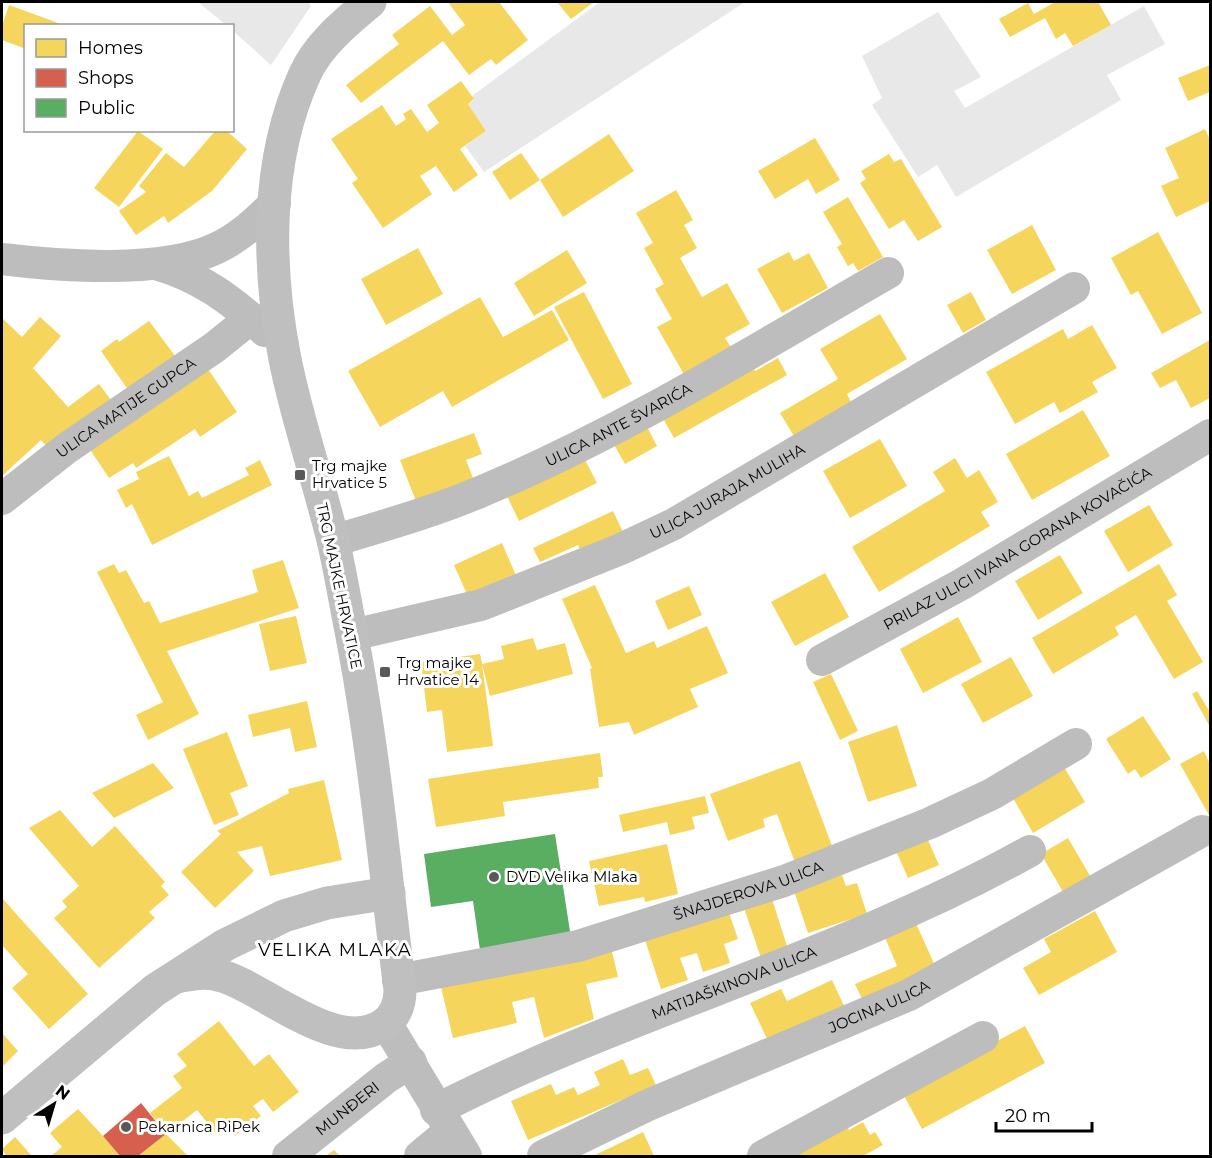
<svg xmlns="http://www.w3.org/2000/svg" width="1212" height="1158" viewBox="0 0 1212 1158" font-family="Montserrat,sans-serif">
<rect width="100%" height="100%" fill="#fff"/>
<!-- green -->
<g fill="#e8e8e8">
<path d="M198,2h110l3,4 -40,59 -38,-34 -1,-5 -6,-1z"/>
<path d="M600,2h145l-261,170 -19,-26 21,-15 -18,-27 6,-4 -2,-4z"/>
<path d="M1144,6l21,38 -58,31 14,25 -165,97 -19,-32 -19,12 -46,-72 10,-7 -20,-42 76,-44 43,65 -27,14 11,17z"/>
</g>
<!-- homes -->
<g fill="#f6d55c">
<path d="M448,2h51l29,38 -32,25 -5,-6 -22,16 -26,-34 -82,62 -15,-18 53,-41 -7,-9 38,-29 22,29 13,-10z"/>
<path d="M557,2h37l-23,17z"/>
<path d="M1055,2h43l13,23 -38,21 -8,-13 -9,6 -11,-21 -35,19 -11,-18 29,-16 6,11z"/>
<path d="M9,5l52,19 -1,2h-34v23l-24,-9v-14z"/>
<path d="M1210,65v27l-22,9 -10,-23z"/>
<path d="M461,81l13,18 -6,5 18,27 -26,18 18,26 -24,17 -18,-26 -16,10 12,18 -49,34 -31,-45 6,-4 -27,-40 51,-34 14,21 10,-7 -3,-5 8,-5 16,23 12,-9 -12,-18z"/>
<path d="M1205,129l5,11v61l-34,16 -15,-31 18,-8 -14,-30z"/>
<path d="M216,130h10l21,19 -35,42 -44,32 -4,-7 -28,19 -17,-24 27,-19 -7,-6 27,-33 18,14z"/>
<path d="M138,131l25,18 -44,58 -25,-19z"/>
<path d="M609,134l25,37 -71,46 -23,-37 -30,20 -18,-28 29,-19 19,27z"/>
<path d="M815,138l25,42 -24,14 -8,-15 -33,20 -17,-28z"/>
<path d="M889,154l5,8 7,-3 41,68 -24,14 -14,-21 -15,9 -29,-46 6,-4 -5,-8z"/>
<path d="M676,190l17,30 -9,5 13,23 -17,10 22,39 25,-14 23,41 -25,14 8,13 -47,27 -29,-51 15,-8 -17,-30 9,-5 -20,-36 9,-5 -17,-30z"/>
<path d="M848,197l35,60 -25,14 -5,-8 -5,3 -11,-19 5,-3 -19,-32z"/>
<path d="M1032,225l24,45 -44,24 -25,-44z"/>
<path d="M1158,232l44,81 -40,21 -24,-43 -7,4 -20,-37z"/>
<path d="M418,248l25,46 -57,31 -25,-46z"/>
<path d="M567,250l20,33 -53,33 -20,-33z"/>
<path d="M789,252l5,9 15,-8 19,35 -46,25 -25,-44z"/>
<path d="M584,292l48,92 -29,15 -49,-92z"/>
<path d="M971,292l15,28 -23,13 -16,-28z"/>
<path d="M480,297l23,40 49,-27 17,30 -117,67 -9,-16 -63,36 -32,-56z"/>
<path d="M880,314l27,45 -60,35 4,8 -57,34 -14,-23 58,-34 -18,-30z"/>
<path d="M40,317l21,19 -28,32 35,39 31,-23 15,20 -63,47 -10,-11 -39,36v-158l20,19z"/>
<path d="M149,321l27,36 -47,34 -28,-40 16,-12 2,3z"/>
<path d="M1092,325l25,43 -25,14 6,10 -38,21 -6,-11 -39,22 -29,-52 77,-43 5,10z"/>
<path d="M1210,340v58l-19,10 -15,-28 -16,8 -9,-15z"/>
<path d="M778,358l9,17 -113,63 -13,-23 91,-51 3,7z"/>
<path d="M206,366l31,46 -37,25 -5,-8 -59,39 -3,-5 -24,15 -22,-33z"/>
<path d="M1083,410l27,46 -78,44 -26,-46z"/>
<path d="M645,423l12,23 -32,18 -13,-23z"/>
<path d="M474,433l8,21 -16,6 9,23 -58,21 -17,-44z"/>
<path d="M880,439l27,47 -57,32 -27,-47z"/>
<path d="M169,456l20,40 9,-5 4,7 47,-23 -4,-7 15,-8 12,25 -120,60 -20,-41 -6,4 -9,-18 22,-11 -3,-7z"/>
<path d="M583,456l14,27 -78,38 -13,-27z"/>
<path d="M955,458l12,20 12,-8 19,32 -17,10 9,14 -111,66 -27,-45 93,-56 -12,-19z"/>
<path d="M1149,505l24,40 -45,27 -24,-41z"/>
<path d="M613,511l10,21 -42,20 -3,-7 -38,17 -7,-14z"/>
<path d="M502,543l15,35 -48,21 -15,-34z"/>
<path d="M1060,555l23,38 -45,27 -23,-39z"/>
<path d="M283,560l16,48 -132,43 32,63 -51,26 -12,-25 27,-13 -66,-130 17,-8 5,9 7,-3 18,33 5,-2 11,22 98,-31 -6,-22z"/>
<path d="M1159,564l18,31 -10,6 36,61 -29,17 -38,-64 -21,12 4,8 -66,39 -21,-36z"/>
<path d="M825,573l24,44 -54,29 -24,-44z"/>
<path d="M595,585l31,68 28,-12 3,7 50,-22 21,47 -38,16 8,18 -64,28 -5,-13 -30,5 -9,-58 2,-1 -30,-69z"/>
<path d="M689,586l13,29 -34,15 -13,-29z"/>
<path d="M296,616l11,47 -37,8 -11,-47z"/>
<path d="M958,617l24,45 -59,31 -23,-44z"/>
<path d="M533,638l4,12 28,-7 8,31 -83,22 -8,-32 11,82 -46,6 -5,-42 -15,2 -6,-50 59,-8 2,10 22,-5 -3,-13z"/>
<path d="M1011,657l22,39 -50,27 -22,-39z"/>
<path d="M831,674l27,57 -18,9 -27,-58z"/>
<path d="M1197,691l13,21v15l-18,-33z"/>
<path d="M307,701l10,46 -22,5 -5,-24 -37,9 -5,-22z"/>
<path d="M1143,716l28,43 -30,19 -6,-9 -7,5 -22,-35z"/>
<path d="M897,725l20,61 -49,16 -20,-60z"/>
<path d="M227,732l21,54 -18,7 9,22 -25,10 -31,-76z"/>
<path d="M1204,751l6,13 -1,51 -29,-51z"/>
<path d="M600,753l3,24h-5l1,11 -96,14 2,14 -69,11 -8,-48z"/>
<path d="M800,761l34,90 -38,14 -19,-51 -14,5 2,8 -37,14 -18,-47z"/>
<path d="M153,763l21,25 -60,30 -22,-25z"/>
<path d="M1064,767l21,35 -52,31 -20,-35z"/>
<path d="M324,780l18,80 -72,16 -8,-30 -25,6 17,19 -39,37 -34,-36 40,-38 -4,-3 72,-38 -1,-4z"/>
<path d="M705,796l4,17 -17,4 3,12 -25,6 -3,-13 -44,10 -4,-17z"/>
<path d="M60,810l32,37 23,-21 50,56 -4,4 8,9 -20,17 6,6 -56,50 -45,-50 13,-11 -5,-6 17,-15 -50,-58z"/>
<path d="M927,838l12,27 -31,13 -12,-27z"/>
<path d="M1068,838l25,43 -27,16 -25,-43z"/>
<path d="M667,844l11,50 -33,8 -1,-5 -45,9 -10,-45z"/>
<path d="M842,875l4,11 11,-3 10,31 -59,19 -14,-42z"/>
<path d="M2,898l86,96 -39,35 -37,-41 16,-14 -26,-29z"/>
<path d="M772,899l16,50 -27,9 -17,-50z"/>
<path d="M728,910l10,29 -14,5 6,19 -27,9 -6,-19 -17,5 8,22 -27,9 -17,-52z"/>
<path d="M1095,911l22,41 -78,43 -16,-27 28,-16 -7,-13z"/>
<path d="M914,919l22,49 -73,33 -8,-17 42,-18 -14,-33z"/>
<path d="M611,947l7,30 -32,7 8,35 -50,19 -10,-41 -22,5 5,21 -64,15 -12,-51z"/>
<path d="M832,980l13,28 -76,35 -19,-40 31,-14 6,12z"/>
<path d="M219,1021l35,45 15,-12 30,38 -26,20 -10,-13 -10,7 8,10 -26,20 -7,-9 -11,8 -20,-25 -31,24 -16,-21 32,-25 -9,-12 14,-10 -10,-12z"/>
<path d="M1025,1026l20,37 -123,66 -20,-37z"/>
<path d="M2,1033l16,18 -16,16z"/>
<path d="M623,1059l7,16 18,-7 8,17 -128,55 -17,-39 40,-17 5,11 18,-8 4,8 22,-10 -6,-13z"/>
<path d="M78,1109l25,27 17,20h-69l11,-9 -12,-14z"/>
<path d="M844,1121l5,9 14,-8 7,13 5,-3 8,13 -20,11h-74z"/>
<path d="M643,1132l11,24h-61z"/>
<path d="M166,1134l22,22h-50z"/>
<path d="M15,1137l17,19h-26l-4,-7z"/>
<path d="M334,1150l6,6h-14z"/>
</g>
<!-- shops -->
<path fill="#d6604d" d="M141,1103l25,31 -28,22h-18l-17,-20z"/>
<!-- public -->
<path fill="#5aae61" d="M555,834l16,104 -91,12 -7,-49 -42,6 -7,-53z"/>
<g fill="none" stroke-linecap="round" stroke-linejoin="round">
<!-- street -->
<g stroke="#bdbdbd" stroke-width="32">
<path d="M2,259c58,7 161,15 215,-11 23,-11 40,-27 58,-45"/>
<path d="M156,264c43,12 76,36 109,67"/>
<path id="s1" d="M2,499l65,-51 148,-101 36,-29"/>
<path id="s2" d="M333,541c49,-15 100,-29 147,-49 142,-59 274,-142 408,-219"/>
<path id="s3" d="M352,635l129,-30 140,-56 53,-25 400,-236"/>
<path id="s4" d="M822,660l140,-76 248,-149"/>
<path id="s5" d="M398,980l180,-34 206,-65 146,-58 62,-29 84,-50"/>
<path d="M386,1023l80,133"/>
<path id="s6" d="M436,1110c192,-99 405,-153 594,-259"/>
<path id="s7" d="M288,1156l98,-78 25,-16"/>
<path d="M420,1156l29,-24"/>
<path id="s8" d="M543,1156l103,-50 263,-111 293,-164"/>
<path d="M763,1156l220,-119"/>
</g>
<!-- secondary -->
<g stroke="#bfbfbf" stroke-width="33">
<path d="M176,977c16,-3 31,-6 46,-1 42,12 115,80 161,49 12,-8 17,-20 17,-35 -15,-120 -26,-241 -49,-359 -6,-30 -11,-61 -18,-91 -15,-61 -36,-120 -48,-181 -18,-91 -20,-198 20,-285 13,-29 41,-52 65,-72"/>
<path d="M2,1118l153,-128 70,-45 59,-29 43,-13 62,-10"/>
</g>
</g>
<!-- markers -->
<g fill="#595959" stroke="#fff" stroke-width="2">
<rect x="294" y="469" width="12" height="12" rx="3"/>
<rect x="379" y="666" width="12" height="12" rx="3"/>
<circle cx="494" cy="877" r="6"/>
<circle cx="126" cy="1127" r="6"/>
</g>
<g text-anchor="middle" stroke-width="6" stroke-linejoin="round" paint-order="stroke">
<!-- street labels -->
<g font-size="15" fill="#000" stroke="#fff">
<text dy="5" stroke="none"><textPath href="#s1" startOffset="154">ULICA MATIJE GUPCA</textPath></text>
<text dy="5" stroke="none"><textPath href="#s2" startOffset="309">ULICA ANTE ŠVARIĆA</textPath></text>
<text dy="5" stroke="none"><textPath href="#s3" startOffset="404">ULICA JURAJA MULIHA</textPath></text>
<text dy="5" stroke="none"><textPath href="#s4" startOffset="225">PRILAZ ULICI IVANA GORANA KOVAČIĆA</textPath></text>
<text transform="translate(339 586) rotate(78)" y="5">TRG MAJKE HRVATICE</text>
<text dy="5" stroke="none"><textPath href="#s5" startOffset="362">ŠNAJDEROVA ULICA</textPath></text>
<text dy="5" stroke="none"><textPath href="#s6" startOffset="324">MATIJAŠKINOVA ULICA</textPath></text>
<text dy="5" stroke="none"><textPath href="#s8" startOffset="368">JOCINA ULICA</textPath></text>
<text dy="5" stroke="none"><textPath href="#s7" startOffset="76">MUNĐERI</textPath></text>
</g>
<!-- poi labels -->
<g font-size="15" fill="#000" stroke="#fff" text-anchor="start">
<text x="312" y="471">Trg majke<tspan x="312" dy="17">Hrvatice 5</tspan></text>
<text x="397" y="668">Trg majke<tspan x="397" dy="17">Hrvatice 14</tspan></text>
<text x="506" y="882">DVD Velika Mlaka</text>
<text x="138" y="1132">Pekarnica RiPek</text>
</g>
<!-- quarter labels -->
<g font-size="18" letter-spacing="1.5" fill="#000" stroke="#fff">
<text x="335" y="956">VELIKA MLAKA</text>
</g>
</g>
<!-- border -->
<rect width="1212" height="1158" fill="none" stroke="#000000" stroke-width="6"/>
<!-- legend -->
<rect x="24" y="24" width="210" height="108" fill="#ffffff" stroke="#999999" stroke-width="1.5"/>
<rect x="36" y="39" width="30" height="18" fill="#f6d55c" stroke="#999999" stroke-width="1.5"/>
<text x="78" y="54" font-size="18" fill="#000000">Homes</text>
<rect x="36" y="69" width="30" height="18" fill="#d6604d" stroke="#999999" stroke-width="1.5"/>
<text x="78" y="84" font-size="18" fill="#000000">Shops</text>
<rect x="36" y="99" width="30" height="18" fill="#5aae61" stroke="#999999" stroke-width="1.5"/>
<text x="78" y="114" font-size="18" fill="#000000">Public</text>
<!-- north arrow -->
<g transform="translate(54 1104) rotate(37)" stroke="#ffffff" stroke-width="4.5" paint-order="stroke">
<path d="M0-4.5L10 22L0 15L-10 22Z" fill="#000000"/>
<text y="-9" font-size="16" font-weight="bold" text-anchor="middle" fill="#000000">N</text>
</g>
<!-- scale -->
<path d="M996 1122v9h96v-9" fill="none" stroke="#000000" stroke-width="3"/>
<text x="1005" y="1122" font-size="18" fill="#000000" stroke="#ffffff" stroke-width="4.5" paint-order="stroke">20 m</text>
</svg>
